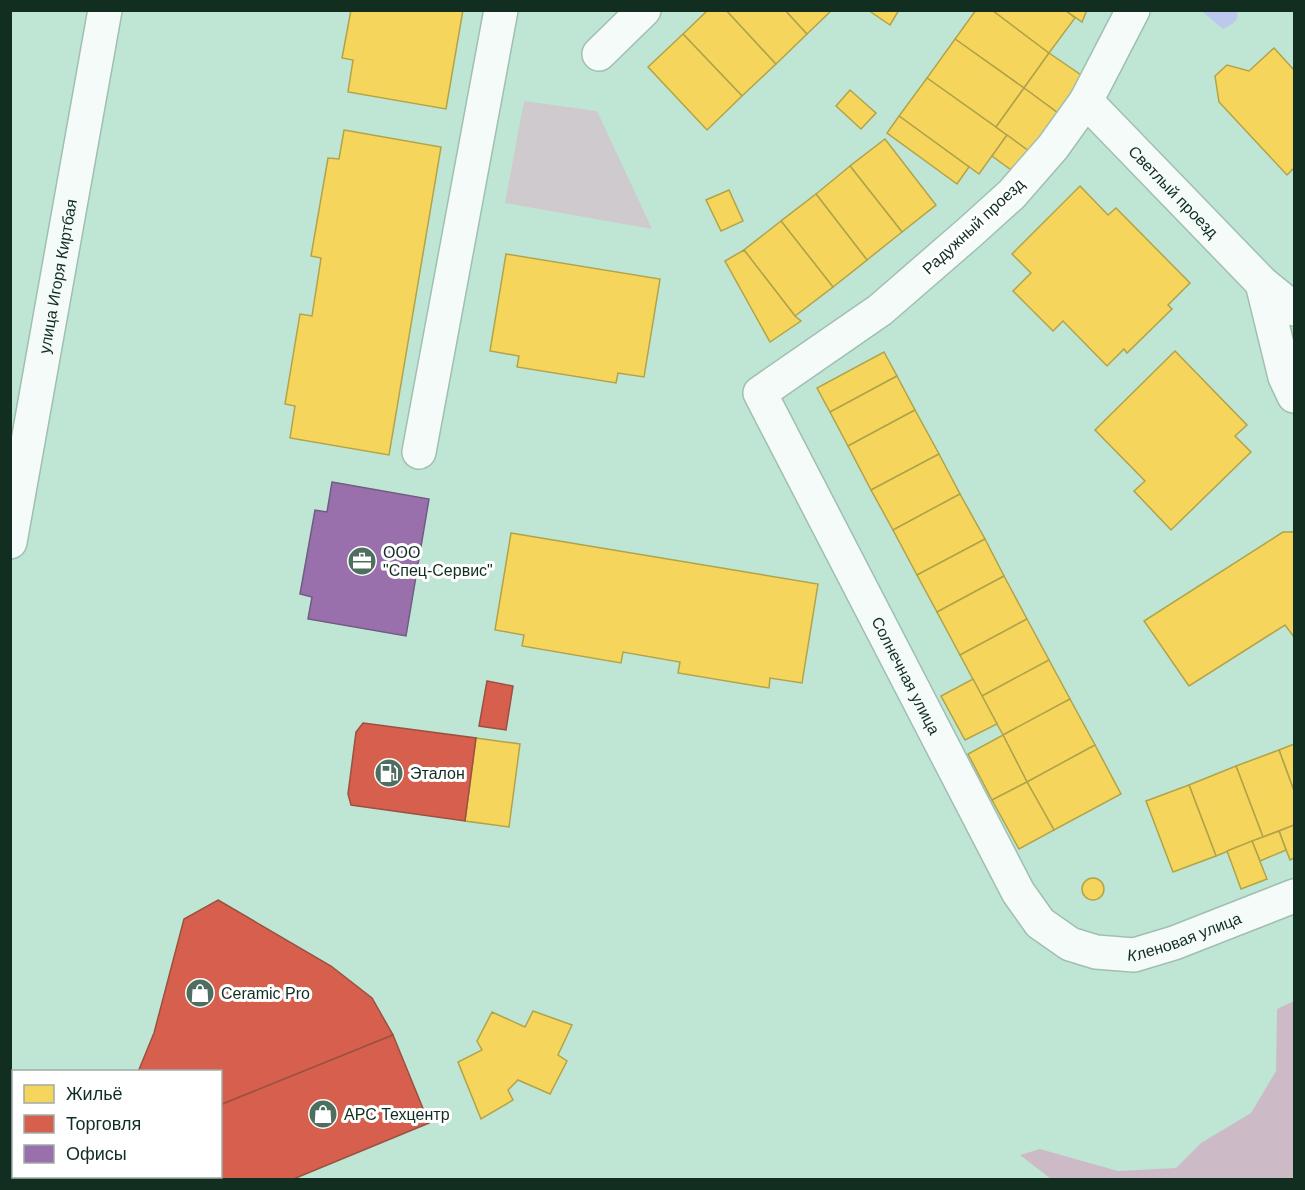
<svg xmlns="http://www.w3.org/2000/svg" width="1305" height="1190" viewBox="0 0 1305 1190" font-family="Helvetica,sans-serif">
<rect width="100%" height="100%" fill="#bfe6d4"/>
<!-- green -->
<path fill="#cecace" d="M524,101l73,10 55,118 -147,-26z"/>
<!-- forest -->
<path fill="#ccbbc7" d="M1294,1001v178h-243l-31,-24 20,-6 78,22 58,-3 25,-25 50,-30 25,-42 1,-62z"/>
<!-- water -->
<path fill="#bcc8ee" d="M1204,10l33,1c3,10 -6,14 -14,18l-20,-17z"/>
<!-- homes -->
<g fill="#f6d55c" stroke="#b1a34a" stroke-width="1.5">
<path d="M351,10h112l-17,99 -98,-17 5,-32 -11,-2z"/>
<path d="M708,10h18l50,54 -34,32 -59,-62z"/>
<path d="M726,10h59l22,24 -31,30z"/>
<path d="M785,10h47l-25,24z"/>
<path d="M868,10h31l-9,15z"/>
<path d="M976,10h16l57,43 -25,35 -69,-49z"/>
<path d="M992,10h73l10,8 -26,35z"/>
<path d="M1065,10h22l-5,12z"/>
<path d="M683,34l59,62 -35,34 -59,-63z"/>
<path d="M955,39l69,49 -28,39 -69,-49z"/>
<path d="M1274,48l20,22v98l-7,7 -68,-73 -4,-26 12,-11 22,6z"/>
<path d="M1049,53l35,24 -26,36 -34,-25z"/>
<path d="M927,78l80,57 -28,39 -80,-58z"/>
<path d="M1024,88l34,25 -28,39 -34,-25z"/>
<path d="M850,90l26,23 -15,16 -25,-23z"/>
<path d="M899,116l70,51 -12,17 -70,-51z"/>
<path d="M344,130l97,17 -52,308 -99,-17 5,-32 -10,-2 15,-90 12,2 9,-58 -10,-2 17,-98 11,1z"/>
<path d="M1007,135l23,17 -16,20 -22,-16z"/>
<path d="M885,139l51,66 -34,27 -52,-66z"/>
<path d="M850,166l52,66 -35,28 -51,-66z"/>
<path d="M1080,186l28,29 8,-7 74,75 -22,22 4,4 -45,44 -3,-4 -17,17 -44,-45 -10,10 -40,-40 18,-18 -19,-19z"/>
<path d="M729,190l14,31 -22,10 -15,-31z"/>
<path d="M816,194l51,66 -34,27 -52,-66z"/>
<path d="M781,221l52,66 -38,29 -51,-66z"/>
<path d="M744,250l51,66 6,5 -31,21 -45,-81z"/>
<path d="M506,254l154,25 -16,98 -26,-4 -2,10 -99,-16 2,-11 -29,-5z"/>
<path d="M1175,351l72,74 -12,11 16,16 -80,78 -37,-39 11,-10 -50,-51z"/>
<path d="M884,352l13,24 -67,36 -13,-24z"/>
<path d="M897,376l18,34 -67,36 -18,-34z"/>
<path d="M915,410l24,44 -68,36 -23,-44z"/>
<path d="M939,454l21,40 -67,36 -22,-40z"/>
<path d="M960,494l25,45 -68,36 -24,-45z"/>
<path d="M1283,532h11v105l-9,-12 -96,61 -45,-65z"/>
<path d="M511,533l307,51 -16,99 -32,-5 -1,10 -91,-15 2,-11 -57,-10 -2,11 -99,-17 2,-11 -29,-5z"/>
<path d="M985,539l19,37 -67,36 -20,-37z"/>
<path d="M1004,576l23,43 -67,36 -23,-43z"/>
<path d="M1027,619l22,41 -67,36 -22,-41z"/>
<path d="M1049,660l21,39 -67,36 -21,-39z"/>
<path d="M973,679l24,45 -32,16 -24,-44z"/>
<path d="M1070,699l25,46 -68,37 -24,-47z"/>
<path d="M1003,735l24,47 -35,18 -24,-46z"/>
<path d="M476,738l44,6 -11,83 -44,-6z"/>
<path d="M1294,744v47l-15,-41z"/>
<path d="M1095,745l26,49 -67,36 -27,-48z"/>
<path d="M1279,750l15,41v34l-31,12 -27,-71z"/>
<path d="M1236,766l27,71 -47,19 -27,-71z"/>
<path d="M1027,782l27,48 -35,19 -27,-49z"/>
<path d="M1189,785l27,71 -43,16 -27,-71z"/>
<path d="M1294,825v33l-4,2 -11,-29z"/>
<path d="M1279,831l7,19 -26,11 -8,-20z"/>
<path d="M1252,841l15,38 -26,10 -14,-38z"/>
<circle cx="1093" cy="889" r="11"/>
<path d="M533,1011l39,14 -14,30 9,6 -17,33 -32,-14 -10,10 5,10 -32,19 -23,-57 24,-12 -5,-9 15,-29 33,15z"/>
</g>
<!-- shops -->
<g fill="#d6604d" stroke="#9b5140" stroke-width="1.5">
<path d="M487,681l26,5 -7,44 -27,-4z"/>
<path d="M363,723l113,15 -11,83 -114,-16 -3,-11 8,-62z"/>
<path d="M218,900l113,66 41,32 21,37 -173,70v-33h-82l16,-39 30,-114z"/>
<path d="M393,1035l36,88 -138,57h-151l-1,-4h81v-71z"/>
</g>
<!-- offices -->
<path fill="#9970ab" stroke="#705c82" stroke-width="1.5" d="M332,482l97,17 -23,137 -98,-17 4,-22 -12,-3 15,-84 12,2z"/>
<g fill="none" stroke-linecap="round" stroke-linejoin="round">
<!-- street casing -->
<g stroke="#a0bfb1" stroke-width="36">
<g id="street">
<path id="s1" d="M1133,10l-47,91 -33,46 -41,47 -42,38 -90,78 -120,83 258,499 22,31 30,21 26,8 38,3 40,-12 120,-47"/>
<path d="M599,54l45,-44"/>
<path id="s2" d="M1086,101l176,182 32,26"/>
<path d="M1262,283l23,94 9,19"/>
<path d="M419,452l82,-442"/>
</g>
</g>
<!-- secondary casing -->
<g stroke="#a0bfb1" stroke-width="36">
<g id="secondary">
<path id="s3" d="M10,542l95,-532"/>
</g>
</g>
<!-- street -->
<use href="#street" stroke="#f5fbf9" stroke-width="33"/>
<!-- secondary -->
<use href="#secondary" stroke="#f5fbf9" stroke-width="33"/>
</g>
<!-- icons -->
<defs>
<g id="office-disc" transform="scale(1.5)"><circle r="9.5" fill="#4e6e60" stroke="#fff"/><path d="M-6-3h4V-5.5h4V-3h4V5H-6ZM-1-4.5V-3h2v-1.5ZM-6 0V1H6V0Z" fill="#fff"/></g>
<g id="fuel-disc" transform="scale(1.5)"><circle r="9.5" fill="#4e6e60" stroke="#fff"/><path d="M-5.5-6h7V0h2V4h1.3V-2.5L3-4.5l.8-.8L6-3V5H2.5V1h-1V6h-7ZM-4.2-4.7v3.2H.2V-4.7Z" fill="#fff"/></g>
<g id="shop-disc" transform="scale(1.5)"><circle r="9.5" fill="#4e6e60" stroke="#fff"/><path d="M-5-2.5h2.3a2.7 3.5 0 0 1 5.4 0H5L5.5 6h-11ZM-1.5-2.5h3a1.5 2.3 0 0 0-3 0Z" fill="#fff"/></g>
</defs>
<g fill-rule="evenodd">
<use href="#office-disc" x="362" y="561"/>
<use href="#fuel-disc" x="389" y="773"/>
<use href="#shop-disc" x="200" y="993"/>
<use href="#shop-disc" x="323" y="1114"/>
</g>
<g text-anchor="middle" stroke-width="6" stroke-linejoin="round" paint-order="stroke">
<!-- street labels -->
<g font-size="16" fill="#112e21" stroke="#fff">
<text dy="6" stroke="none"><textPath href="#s2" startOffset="126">Светлый проезд</textPath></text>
<text transform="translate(973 226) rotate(-43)" y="6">Радужный проезд</text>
<text dy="6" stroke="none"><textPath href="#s3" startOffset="270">улица Игоря Киртбая</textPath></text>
<text dy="6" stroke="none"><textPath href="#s1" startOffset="861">Солнечная улица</textPath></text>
<text dy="6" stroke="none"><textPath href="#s1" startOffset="1298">Кленовая улица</textPath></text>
</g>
<!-- poi labels -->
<g font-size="16" fill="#112e21" stroke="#fff" text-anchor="start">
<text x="383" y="558">ООО<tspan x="383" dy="18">"Спец-Сервис"</tspan></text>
<text x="410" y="779">Эталон</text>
<text x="221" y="999">Ceramic Pro</text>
<text x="344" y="1120">АРС Техцентр</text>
</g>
</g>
<!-- border -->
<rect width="1305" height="1190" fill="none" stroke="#112e21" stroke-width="24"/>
<!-- legend -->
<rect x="12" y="1070" width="210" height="108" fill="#ffffff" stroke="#a0aba6" stroke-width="1.5"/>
<rect x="24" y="1085" width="30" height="18" fill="#f6d55c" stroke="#a0aba6" stroke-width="1.5"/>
<text x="66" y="1100" font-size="18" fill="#112e21">Жильё</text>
<rect x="24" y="1115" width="30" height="18" fill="#d6604d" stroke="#a0aba6" stroke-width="1.5"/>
<text x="66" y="1130" font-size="18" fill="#112e21">Торговля</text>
<rect x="24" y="1145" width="30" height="18" fill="#9970ab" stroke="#a0aba6" stroke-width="1.5"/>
<text x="66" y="1160" font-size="18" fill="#112e21">Офисы</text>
</svg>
